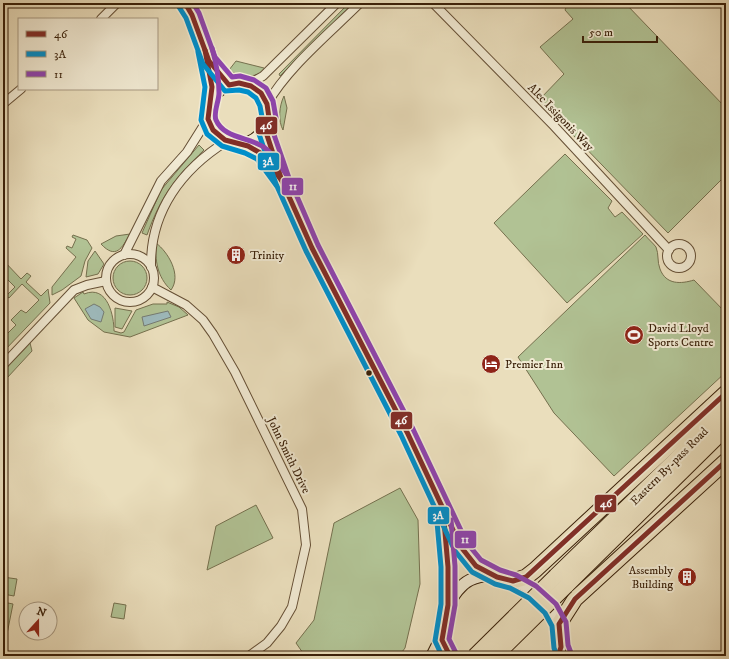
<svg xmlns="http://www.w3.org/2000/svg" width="729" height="659" viewBox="0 0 729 659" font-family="'IM FELL DW Pica',serif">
<rect width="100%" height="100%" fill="#eadebc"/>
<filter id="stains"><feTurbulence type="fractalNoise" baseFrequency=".005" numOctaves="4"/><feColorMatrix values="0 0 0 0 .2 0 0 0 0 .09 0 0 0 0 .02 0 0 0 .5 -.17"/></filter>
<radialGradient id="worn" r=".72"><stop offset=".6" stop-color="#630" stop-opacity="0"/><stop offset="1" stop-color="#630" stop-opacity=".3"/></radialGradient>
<!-- green -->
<g fill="#b1c294" stroke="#75704e">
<path d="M349,3h6l-75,73 -1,-2z"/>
<path d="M568,3h30l4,4 4,-4h19l101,105v67l-58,58 -129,-133 25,-26 -24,-27 33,-28 -8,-9z"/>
<path d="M236,61l28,7 2,2c-11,8 -26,8 -37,0z"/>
<path d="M284,96l3,12 -4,22c-5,-9 -4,-24 1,-34z"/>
<path d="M199,145l5,5c-29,28 -43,46 -57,85l-5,-2 19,-43z"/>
<path d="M565,154l47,47 -4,7 7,9 7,-5 21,22 -76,69 -73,-80z"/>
<path d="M130,234c-8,14 -14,26 -29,10l15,-8z"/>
<path d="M73,235l14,5 5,8 -7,13 -4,15 -19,14 -10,5v-8l24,-30 -10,-9 1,-2 5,2 4,-9 -4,-2z"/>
<path d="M645,235c3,4 8,8 11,12 3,7 1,15 4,22 6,16 21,15 34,11l32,33v59l-112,104 -60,-63 -36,-56z"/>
<path d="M156,243c12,9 26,32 15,47 -14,-13 -16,-30 -15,-47z"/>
<path d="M95,251l9,13 -6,10 -12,3 2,-16z"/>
<path d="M3,260l18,19 6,-6 4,3 -5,6 15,14 7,-7 2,14 -47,49v-14l13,-13 -5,-5 10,-10 5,3 13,-13 -17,-16 -13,14 -3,-2 9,-9 -12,-12z"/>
<circle cx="130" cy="278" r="17"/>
<path d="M83,292l1,2c24,-10 30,23 30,37l7,2 3,-1 12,-22 17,-6h14v-2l12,5 9,8 -58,22 -26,-5 -16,-12 -14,-22z"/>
<path d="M115,308l17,3 -10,18 -7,-2z"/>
<path d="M30,343l2,8 -25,27 -4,-4v-3z"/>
<path d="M400,488l18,32 2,64 -15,64 -6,8h-94l-9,-13 18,-23 20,-97z"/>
<path d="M256,505l17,33 -66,32 9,-44z"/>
<path d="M3,577l14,2 -3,17 -11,-2z"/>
<path d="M3,602l10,2 -6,30h-4z"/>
<path d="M114,603l12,2 -2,14 -13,-2z"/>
</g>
<!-- water -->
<g fill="#9db9bb" stroke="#757b73">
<path d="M94,304l6,3 4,5 -3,10 -10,-3 -6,-10z"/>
<path d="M168,311l3,6 -27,9 -2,-9z"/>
</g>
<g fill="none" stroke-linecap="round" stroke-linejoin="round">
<!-- street casing -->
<g stroke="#654f35" stroke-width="10">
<g id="street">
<path d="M433,3l121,123 115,124"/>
<path d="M101,19l16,-16"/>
<path d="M247,85l16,-9 74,-73"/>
<path d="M3,104l18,-15"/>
<path d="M267,104c21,-37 63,-71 93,-101"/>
<circle cx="679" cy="256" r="12"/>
<circle cx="130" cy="278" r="24"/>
<path d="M124,255l37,-74 26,-29 17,-27 5,-4"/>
<path d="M151,267c-1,-56 31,-98 76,-126"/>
<path d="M152,287l34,18 17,15 10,14 22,38 67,137 4,36 -14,62 -11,19 -14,17 -18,13"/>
<path d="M3,365l71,-75 13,-5 19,-4"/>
<path d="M228,656h3"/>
</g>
</g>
<!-- secondary casing -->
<g stroke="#391f08" stroke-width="13">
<g id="secondary">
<path d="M185,3l7,12 17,46 3,38"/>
<path d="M209,61l20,24"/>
<circle cx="238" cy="114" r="30"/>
<path d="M265,129l17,52 30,67 95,184 54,115 15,19 21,11"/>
<path d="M243,144l19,10 15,19"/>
<path d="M443,514l5,53v38l-4,16 -2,19 8,16"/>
<path d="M448,605c6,-10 12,-20 22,-25 42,-20 103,31 88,76"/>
</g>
</g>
<!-- highway casing -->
<g stroke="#391f08" stroke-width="17">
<g id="highway">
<path d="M556,576l170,-165"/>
<path d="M513,581l13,-4 9,-7 191,-177"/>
<path d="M566,586l160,-158"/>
<path d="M559,624l16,-25 151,-138"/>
<path d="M434,656l8,-16"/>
</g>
</g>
<!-- street -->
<use href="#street" stroke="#f1ead3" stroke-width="8"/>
<!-- secondary -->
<use href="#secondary" stroke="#f1ead3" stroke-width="11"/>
<!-- highway -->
<use href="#highway" stroke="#eadebc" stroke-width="15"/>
<!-- highway-bridge casing -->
<g stroke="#391f08" stroke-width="17" stroke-linecap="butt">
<g id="highway-bridge">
<path d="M475,656l81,-80"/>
<path d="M495,656l71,-70"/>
</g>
</g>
<!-- highway-bridge -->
<use href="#highway-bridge" stroke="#eadebc" stroke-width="15"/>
<!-- bus-1 casing -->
<g stroke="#f1ead3" stroke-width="8">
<g id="bus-1">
<path d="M185,3l7,12 17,46 20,24 10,-2 12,3 10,7 6,11 2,14 -4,11 17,52 30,67 95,184 54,115 15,19 21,11 16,4 13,-4 200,-184"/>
<path d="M205,50l7,37 -4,32 5,11 12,10 23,6 14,8 20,27"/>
<path d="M444,521l4,46v38l-6,35 8,16"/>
<path d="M558,656l3,-9 -2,-23 16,-25 151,-138"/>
</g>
</g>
<!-- bus-2 casing -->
<g stroke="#f1ead3" stroke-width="8">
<g id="bus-2">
<path d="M179,7l7,11 17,46 22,27 14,-1 9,2 8,6 4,8 2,11 -4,14 18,53 30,67 95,184 54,116 17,21 23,12 15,4 19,10 16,15 7,13 2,22 3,8"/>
<path d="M198,52l7,35 -4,33 6,14 15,12 23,7 12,6 19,26"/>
<path d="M437,522l4,45v37l-6,37 7,15"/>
</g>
</g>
<!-- bus-3 casing -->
<g stroke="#f1ead3" stroke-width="8">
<g id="bus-3">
<path d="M193,3l6,10 16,44 17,20 8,-1 14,4 12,8 7,13 3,17 -4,11 17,49 29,67 95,184 54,114 14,17 19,10 16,5 20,11 20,18 10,18 2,23 3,8"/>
<path d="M212,48c4,14 7,30 7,45 0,8 -6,20 -3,27 8,19 35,17 49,28 10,7 16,19 23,29"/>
<path d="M451,520l4,46v39l-6,34 7,14"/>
</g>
</g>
<!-- bus-1 -->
<use href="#bus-1" stroke="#812e27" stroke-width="5"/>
<!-- bus-2 -->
<use href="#bus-2" stroke="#008eca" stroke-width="5"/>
<!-- bus-3 -->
<use href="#bus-3" stroke="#8e44ad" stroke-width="5"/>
</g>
<!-- icons -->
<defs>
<g id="building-disc" transform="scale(1)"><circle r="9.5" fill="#8f2418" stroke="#f1ead3"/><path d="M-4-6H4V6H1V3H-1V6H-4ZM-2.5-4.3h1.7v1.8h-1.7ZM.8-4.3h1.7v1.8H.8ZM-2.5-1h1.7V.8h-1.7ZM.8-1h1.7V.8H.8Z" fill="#fff"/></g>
<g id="stadium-disc" transform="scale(1)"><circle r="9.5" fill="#8f2418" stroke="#f1ead3"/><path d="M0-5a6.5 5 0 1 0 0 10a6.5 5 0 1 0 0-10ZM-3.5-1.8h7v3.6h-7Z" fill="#fff"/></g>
<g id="hotel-disc" transform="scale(1)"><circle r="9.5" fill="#8f2418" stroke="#f1ead3"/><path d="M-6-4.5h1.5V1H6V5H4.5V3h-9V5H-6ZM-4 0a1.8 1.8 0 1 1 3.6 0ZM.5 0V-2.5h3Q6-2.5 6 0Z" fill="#fff"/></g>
</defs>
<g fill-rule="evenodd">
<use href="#building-disc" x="236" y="255"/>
<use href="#stadium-disc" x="634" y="335"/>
<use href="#hotel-disc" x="491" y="364"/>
<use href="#building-disc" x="687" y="577"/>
</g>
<!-- markers -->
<circle fill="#391f08" stroke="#f1ead3" stroke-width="1.5" cx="369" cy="373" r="3.5"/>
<g text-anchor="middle" stroke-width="4" stroke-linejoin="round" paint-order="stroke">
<!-- street labels -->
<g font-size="12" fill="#391f08" stroke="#f1ead3">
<text transform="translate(561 117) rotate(46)" y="4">Alec Issigonis Way</text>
<text transform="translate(289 455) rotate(64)" y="4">John Smith Drive</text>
<text transform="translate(669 466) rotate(-45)" y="4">Eastern By-pass Road</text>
</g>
<!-- poi labels -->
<g font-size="12" fill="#391f08" stroke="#f1ead3" text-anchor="start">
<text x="250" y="259">Trinity</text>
<text x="648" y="332">David Lloyd<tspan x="648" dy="14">Sports Centre</tspan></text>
<text x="505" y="368">Premier Inn</text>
<text x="673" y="574" text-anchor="end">Assembly<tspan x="673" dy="14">Building</tspan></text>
</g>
</g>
<g stroke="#f1ead3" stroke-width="1.5">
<rect x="255" y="116" width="23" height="19" rx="4" fill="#812e27"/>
<rect x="257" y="152" width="23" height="19" rx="4" fill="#008eca"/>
<rect x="281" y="177" width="23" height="19" rx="4" fill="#8e44ad"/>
<rect x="390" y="411" width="23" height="19" rx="4" fill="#812e27"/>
<rect x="594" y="494" width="23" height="19" rx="4" fill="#812e27"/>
<rect x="427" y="506" width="23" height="19" rx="4" fill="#008eca"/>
<rect x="454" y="530" width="23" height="19" rx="4" fill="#8e44ad"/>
</g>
<g font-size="11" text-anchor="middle" font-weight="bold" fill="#fff">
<text x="266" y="129">46</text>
<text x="268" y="165">3A</text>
<text x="293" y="190">11</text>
<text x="401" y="424">46</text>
<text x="606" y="507">46</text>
<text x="438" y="519">3A</text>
<text x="465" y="543">11</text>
</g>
<!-- margin -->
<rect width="729" height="659" fill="none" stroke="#eadebc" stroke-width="16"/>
<rect x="4" y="4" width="721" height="651" fill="none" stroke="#391f08" stroke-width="2"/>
<rect x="8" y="8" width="713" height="643" fill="none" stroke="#391f08"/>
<!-- legend -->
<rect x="18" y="18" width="140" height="72" fill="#f1ead3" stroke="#a79982"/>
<rect x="26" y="31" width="20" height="6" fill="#812e27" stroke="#a79982"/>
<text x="54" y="38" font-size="12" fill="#391f08">46</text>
<rect x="26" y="51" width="20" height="6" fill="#008eca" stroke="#a79982"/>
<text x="54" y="58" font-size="12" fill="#391f08">3A</text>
<rect x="26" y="71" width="20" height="6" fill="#8e44ad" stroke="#a79982"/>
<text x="54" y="78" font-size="12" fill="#391f08">11</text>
<!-- north arrow -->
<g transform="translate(38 621) rotate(21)"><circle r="19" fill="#f1ead3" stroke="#a79982"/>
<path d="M0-3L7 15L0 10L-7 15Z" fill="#8f2418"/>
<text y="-6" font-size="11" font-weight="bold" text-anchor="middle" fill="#391f08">N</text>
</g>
<!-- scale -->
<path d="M583 36v6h74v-6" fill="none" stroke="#391f08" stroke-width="2"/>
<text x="589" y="36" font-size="12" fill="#391f08" stroke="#f1ead3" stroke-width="3" paint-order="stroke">50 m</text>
<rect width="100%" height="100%" filter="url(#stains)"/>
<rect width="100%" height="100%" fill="url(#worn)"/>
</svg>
